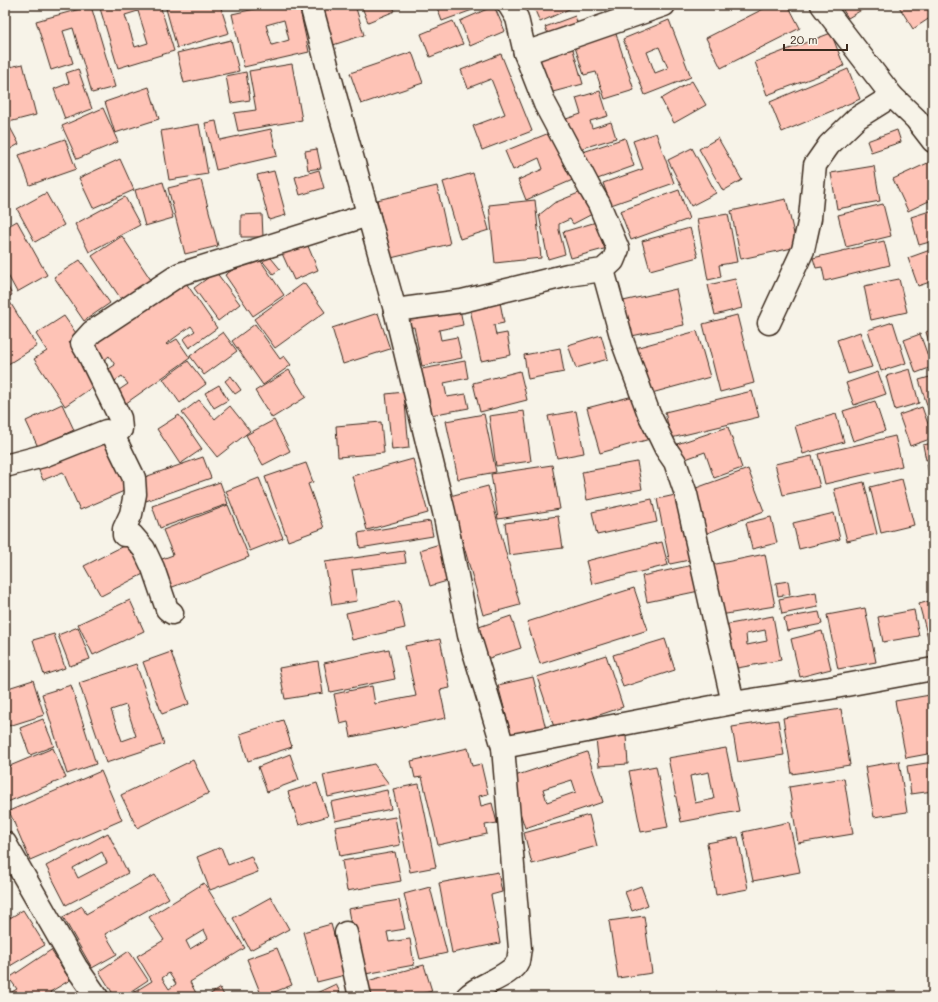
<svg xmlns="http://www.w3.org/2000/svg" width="938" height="1002" viewBox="0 0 938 1002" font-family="Mali,sans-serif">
<rect width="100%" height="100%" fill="#f7f3e8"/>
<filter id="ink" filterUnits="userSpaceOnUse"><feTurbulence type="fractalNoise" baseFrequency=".025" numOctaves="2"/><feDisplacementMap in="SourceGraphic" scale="8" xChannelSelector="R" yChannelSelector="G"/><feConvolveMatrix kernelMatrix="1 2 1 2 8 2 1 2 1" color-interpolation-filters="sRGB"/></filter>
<g filter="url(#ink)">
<!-- building -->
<g fill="#fec3b6" stroke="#3b2a1e" fill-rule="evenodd">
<path d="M99,5h61l14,46 -56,17zM138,11l10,32 -13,4 -10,-32z"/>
<path d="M165,5h55l9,28 -52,15z"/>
<path d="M273,5h26l10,47 -65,15 -12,-53zM284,20l5,20 -17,5 -6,-20z"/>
<path d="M326,5h29l9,30 -31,10 -13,-38z"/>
<path d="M361,5h31l3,6 -27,11z"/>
<path d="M436,5h50l-44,16z"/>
<path d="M542,5h36l-38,17 -6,-14z"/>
<path d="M771,5h17l12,23 -79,40 -15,-30z"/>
<path d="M840,5h30l-22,13z"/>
<path d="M898,5h35v11l-20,13z"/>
<path d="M91,6l24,81 -23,6 -19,-65 -10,3 10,32 -22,7 -15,-49z"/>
<path d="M494,6l11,25 -35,15 -10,-25z"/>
<path d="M575,16l4,12 -29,10 -5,-11z"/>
<path d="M669,20l22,57 -46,18 -22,-56zM659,47l9,21 -13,5 -8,-21z"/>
<path d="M453,21l10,23 -33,13 -9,-23z"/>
<path d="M615,31l19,59 -29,9 -9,-27 -12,3 -10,-31z"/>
<path d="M831,33l13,33 -77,29 -12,-33z"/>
<path d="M231,40l8,31 -55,12 -7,-30z"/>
<path d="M572,46l11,38 -34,9 -12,-36z"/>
<path d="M412,52l11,31 -62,21 -11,-31z"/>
<path d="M501,54l31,77 -50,19 -9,-24 32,-12 -14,-35 -23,9 -7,-18z"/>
<path d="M23,64l13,51 -27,7 -4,-14v-40z"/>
<path d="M292,64l10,56 -64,11 -4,-18 22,-3 -7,-39z"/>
<path d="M78,69l14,40 -27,10 -11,-30 15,-6 -3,-10z"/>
<path d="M848,69l12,30 -78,33 -12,-30z"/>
<path d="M246,72l4,28 -19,3 -5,-27z"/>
<path d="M692,81l14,24 -32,18 -13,-24z"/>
<path d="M149,87l10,32 -44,14 -10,-31z"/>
<path d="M600,91l8,25 -18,5 2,7 19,-6 5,16 -40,12 -10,-31 15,-5 -5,-16z"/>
<path d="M103,108l15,34 -41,17 -15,-33z"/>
<path d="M5,118l14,26 -14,8z"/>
<path d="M216,121l4,19 51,-11 6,27 -61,14 -11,-47z"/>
<path d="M199,124l9,50 -39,6 -8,-49z"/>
<path d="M897,130l4,12 -30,10 -4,-11z"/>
<path d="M554,131l21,48 -49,21 -8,-20 25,-11 -4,-11 -26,12 -8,-19z"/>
<path d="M656,133l18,50 -63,22 -8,-22 40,-14 -10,-28z"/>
<path d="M625,138l9,28 -45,16 -9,-29z"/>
<path d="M718,138l24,42 -19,11 -24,-42z"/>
<path d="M65,139l11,30 -46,16 -11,-30z"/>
<path d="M692,148l24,45 -25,13 -23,-46z"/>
<path d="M317,149l4,19 -13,2 -3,-19z"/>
<path d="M120,159l14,31 -41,18 -14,-30z"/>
<path d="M932,161l1,3v35l-25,12 -15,-32z"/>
<path d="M874,166l6,35 -43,8 -6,-36z"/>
<path d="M319,170l5,18 -24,7 -5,-18z"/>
<path d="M274,171l12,44 -17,5 -12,-45z"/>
<path d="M473,173l16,57 -29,9 -17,-57z"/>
<path d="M201,180l17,66 -33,8 -17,-66z"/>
<path d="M163,182l10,36 -28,8 -10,-36z"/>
<path d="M437,186l13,58 -59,14 -14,-58z"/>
<path d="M586,190l10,22 -23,12 -3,-5 -11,5v6l6,24 -17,5 -9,-44 15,-12z"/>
<path d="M679,190l10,29 -58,21 -11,-29z"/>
<path d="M46,193l18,32 -29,17 -18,-33z"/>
<path d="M125,197l15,28 -51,27 -14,-28z"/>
<path d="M786,199l11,48 -56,12 -10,-48z"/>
<path d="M535,200l6,58 -46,5 -6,-58z"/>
<path d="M883,204l8,32 -45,11 -8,-32z"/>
<path d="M933,210v31l-14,4 -8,-28z"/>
<path d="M262,214l1,23h-22v-22z"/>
<path d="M728,214l9,48 -18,3 2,12 -13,3 -11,-61z"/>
<path d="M603,220l8,27 -40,11 -8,-26z"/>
<path d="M17,221l30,54 -30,17 -12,-22v-42z"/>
<path d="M690,228l8,29 -48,13 -8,-29z"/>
<path d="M122,236l29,44 -30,19 -29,-43z"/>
<path d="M305,239l13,31 -24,10 -14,-31z"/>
<path d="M884,241l6,24 -65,16 -3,-14 -6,1 -3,-10z"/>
<path d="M933,249v32l-15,5 -10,-28z"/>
<path d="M267,253l13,16 -7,5 -13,-16z"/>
<path d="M256,254l28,41 -31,21 -28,-41z"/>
<path d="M80,260l30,43 -26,18 -30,-44z"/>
<path d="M216,272l24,32 -22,17 -24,-33z"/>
<path d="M735,279l7,29 -27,7 -7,-30z"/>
<path d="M899,279l8,33 -36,8 -7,-34z"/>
<path d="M5,281l7,14 -7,4z"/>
<path d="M186,283l31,45 -28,20 -6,-9 12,-8 -4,-5 -25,18 1,1 10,-6 13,19 -68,48 -9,-12 15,-10 -6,-8 -10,7 -8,-11 11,-7 -6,-9 -7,6 -14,-19 74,-52 4,6z"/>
<path d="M304,283l21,29 -50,36 -21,-29z"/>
<path d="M676,289l8,36 -57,12 -8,-35z"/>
<path d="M499,297l5,26 -10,2 2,10 11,-2 4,22 -30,6 -12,-57z"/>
<path d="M8,299l29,47 -32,20v-64z"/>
<path d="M459,304l4,21 -24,5 2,10 16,-3 5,21 -40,8 -8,-39 -6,1 -3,-13z"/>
<path d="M378,313l12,36 -47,15 -11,-36z"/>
<path d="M737,315l17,68 -34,9 -17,-68z"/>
<path d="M64,316l14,20 -9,6 28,42 -32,22 -31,-47 13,-8 -11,-17z"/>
<path d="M893,322l13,41 -25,8 -13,-41z"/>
<path d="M255,324l25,35 4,-3 7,9 -28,20 -31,-44z"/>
<path d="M933,329v26l-7,-23z"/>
<path d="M697,331l13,46 -62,17 -13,-46z"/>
<path d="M223,332l14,19 -33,24 -14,-19z"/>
<path d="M860,332l12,35 -24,7 -11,-34z"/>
<path d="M920,334l12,33 -16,6 -12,-33z"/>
<path d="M601,335l7,24 -32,9 -8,-23z"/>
<path d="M560,348l4,24 -36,7 -4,-24z"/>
<path d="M188,361l18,23 -26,19 -17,-24z"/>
<path d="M465,361l3,17 -24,5 3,14 19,-3 3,14 -44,8 -9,-46z"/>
<path d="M910,369l9,34 -24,7 -9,-34z"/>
<path d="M289,370l17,27 -34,21 -17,-27z"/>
<path d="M520,371l7,29 -47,12 -7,-29z"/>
<path d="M878,372l8,22 -32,11 -8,-22z"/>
<path d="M231,376l10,14 -6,4 -10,-13z"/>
<path d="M933,376v31l-5,1 -9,-28z"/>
<path d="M219,385l9,15 -14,8 -9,-15z"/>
<path d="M752,391l7,26 -88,21 -6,-26z"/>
<path d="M404,392l5,56 -17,2 -6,-56z"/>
<path d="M637,395l13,44 -50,14 -13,-45z"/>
<path d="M199,400l16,19 15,-13 20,25 -33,26 -35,-44z"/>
<path d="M875,401l10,30 -32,10 -10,-30z"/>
<path d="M62,404l12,26 -36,17 -12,-26z"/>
<path d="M922,407l11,31 -23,8 -11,-31z"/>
<path d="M524,411l7,50 -35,5 -7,-50z"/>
<path d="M576,411l8,42 -27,5 -9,-42z"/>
<path d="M484,414l12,58 -38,7 -12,-58z"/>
<path d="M836,414l8,28 -41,12 -8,-28z"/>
<path d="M179,415l23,34 -22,15 -23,-35z"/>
<path d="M274,420l16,31 -27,14 -17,-30z"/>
<path d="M381,422l3,31 -46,4 -2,-31z"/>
<path d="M728,427l14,41 -28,10 -9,-26 -22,8 -6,-16z"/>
<path d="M107,435l24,53 -51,22 -17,-38 -20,8 -6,-14z"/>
<path d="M895,436l7,30 -77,18 -7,-30z"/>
<path d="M933,443v15l-7,2 -3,-15z"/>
<path d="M812,456l8,31 -37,8 -8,-31z"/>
<path d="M203,457l8,21 -68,24 -7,-22z"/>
<path d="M413,459l15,54 -61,17 -15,-54z"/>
<path d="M637,462l5,27 -55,11 -5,-28z"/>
<path d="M306,463l7,19 -5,2 16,44 -36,13 -23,-64z"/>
<path d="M933,463v30l-6,-29z"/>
<path d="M552,465l8,44 -62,10 -7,-45z"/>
<path d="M748,469l16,42 -59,23 -17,-43z"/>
<path d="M259,478l24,60 -33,13 -24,-60z"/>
<path d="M902,479l12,46 -33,8 -11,-46z"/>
<path d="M220,482l8,22 -68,24 -8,-22z"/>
<path d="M864,482l13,52 -30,7 -13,-52z"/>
<path d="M488,486l32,119 -37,10 -33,-119z"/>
<path d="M680,494l14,65 -24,5 -13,-65z"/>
<path d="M652,499l5,23 -60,13 -5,-23z"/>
<path d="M228,505l21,52 -84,33 -11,-28 19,-7 -10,-25z"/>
<path d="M834,513l6,26 -41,10 -6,-26z"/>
<path d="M558,516l5,32 -54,7 -4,-32z"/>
<path d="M771,517l6,26 -25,6 -6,-26z"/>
<path d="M430,521l3,15 -73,12 -2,-15z"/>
<path d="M133,541l16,30 -48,25 -17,-30z"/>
<path d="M662,542l6,23 -76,19 -6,-23z"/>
<path d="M443,543l11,36 -24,7 -10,-36z"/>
<path d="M404,551l2,12 -54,7 5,31 -25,4 -7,-43z"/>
<path d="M765,554l10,52 -55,9 -9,-50z"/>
<path d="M693,565l6,26 -52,11 -5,-26z"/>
<path d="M788,581l2,13 -12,2 -2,-13z"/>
<path d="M634,588l14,42 -108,34 -13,-42z"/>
<path d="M816,592l2,15 -36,7 -3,-15z"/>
<path d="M130,600l14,31 -51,24 -15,-31z"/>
<path d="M933,600v56l-14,-52z"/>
<path d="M399,601l6,27 -53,12 -6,-27z"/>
<path d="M865,608l11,54 -38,7 -11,-54z"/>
<path d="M914,610l5,26 -36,6 -5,-25z"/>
<path d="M819,612l3,12 -35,7 -3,-13z"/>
<path d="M511,616l10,32 -38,12 -10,-31z"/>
<path d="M773,616l8,44 -49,9 -8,-44zM765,630l2,11 -20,4 -1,-11z"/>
<path d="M78,627l12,32 -20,7 -12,-31z"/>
<path d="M822,631l9,38 -31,8 -9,-38z"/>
<path d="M54,634l11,34 -21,7 -11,-35z"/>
<path d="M440,639l10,49 -10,2 6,28 -95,19 -3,-15 -8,2 -6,-30 38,-8 3,18 41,-8 -11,-50z"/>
<path d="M665,639l10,31 -52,17 -10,-32z"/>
<path d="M389,649l6,30 -65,13 -6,-29z"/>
<path d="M171,652l18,52 -27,10 -19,-52z"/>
<path d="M606,655l17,52 -68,23 -18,-53z"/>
<path d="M318,661l5,32 -38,6 -6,-31z"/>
<path d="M136,664l28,80 -58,19 -27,-80zM126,705l10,31 -14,5 -11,-31z"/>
<path d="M533,677l14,56 -34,9 -15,-57z"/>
<path d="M33,680l11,35 -35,11 -4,-12v-25z"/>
<path d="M71,685l25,79 -29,10 -25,-80z"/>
<path d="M930,695l3,14v44l-27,5 -11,-57z"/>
<path d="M841,709l9,56 -58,9 -9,-56z"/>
<path d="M43,719l11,27 -24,9 -10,-27z"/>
<path d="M283,720l9,27 -44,14 -8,-27z"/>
<path d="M778,720l6,35 -46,7 -6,-35z"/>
<path d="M626,736l2,28 -29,2 -3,-27z"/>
<path d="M53,748l13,30 -61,25v-35z"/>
<path d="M468,748l4,18 9,-2 7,30 -9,2 2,10 11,-3 5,20 -12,2 2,9 -49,11 -16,-68 -7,1 -4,-17z"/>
<path d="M726,748l13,63 -58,11 -13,-64zM709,772l5,27 -19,4 -5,-27z"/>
<path d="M587,752l16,50 -78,26 -16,-50zM572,780l4,12 -29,10 -4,-13z"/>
<path d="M290,754l9,26 -32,12 -9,-25z"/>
<path d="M193,760l16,33 -72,35 -16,-33z"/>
<path d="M899,761l8,51 -33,5 -9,-50z"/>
<path d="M933,762v29l-22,3 -4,-28z"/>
<path d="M374,764l15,20 -61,13 -5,-22z"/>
<path d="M656,766l12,61 -27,5 -12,-61z"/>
<path d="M101,771l21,49 -92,40 -21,-49z"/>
<path d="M844,778l9,56 -55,9 -9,-56z"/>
<path d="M317,783l11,33 -29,9 -11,-33z"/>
<path d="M419,784l17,83 -26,5 -17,-83z"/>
<path d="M387,790l4,19 -56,12 -4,-19z"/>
<path d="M589,815l8,31 -65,18 -8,-31z"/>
<path d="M395,817l5,28 -60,11 -5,-29z"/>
<path d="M789,822l11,50 -47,9 -10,-49z"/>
<path d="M108,833l20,40 -62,32 -20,-39zM102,852l5,11 -29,15 -5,-10z"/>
<path d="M738,837l10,52 -32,6 -9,-52z"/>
<path d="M221,847l7,18 23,-9 7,16 -48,18 -13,-33z"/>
<path d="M395,852l6,29 -54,10 -5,-30z"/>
<path d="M498,872l4,20 -11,3 9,48 -48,10 -13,-70z"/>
<path d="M155,875l14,23 -64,36 12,20 -25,14 -29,-51 19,-11 4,8z"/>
<path d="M204,883l41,65 -55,34 6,11 -6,4h-64l26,-16 -15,-25 27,-16 -15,-23zM204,930l4,8 -18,11 -4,-8zM169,973l7,11 -7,5 -7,-11z"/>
<path d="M641,886l7,19 -16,6 -7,-19z"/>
<path d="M430,887l17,66 -27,6 -16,-65z"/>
<path d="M271,897l18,32 -39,21 -17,-32z"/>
<path d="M399,900l6,29 -18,3 2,10 21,-3 4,26 -54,10 -12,-66z"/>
<path d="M23,910l22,35 -40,24v-20l3,-2 -3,-5v-21z"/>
<path d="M644,916l8,57 -34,5 -9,-57z"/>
<path d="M331,924l14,51 -28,7 -14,-50z"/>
<path d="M277,948l15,37 -30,12 -15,-38z"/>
<path d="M51,950l19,30 -20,12 3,5h-20l-1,-1 -2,1h-17l-3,-4 7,-4 -8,-11z"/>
<path d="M129,951l19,29 -26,17h-7l-16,-26z"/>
<path d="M424,965l8,26 -22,6h-42l-4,-15z"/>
<path d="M336,984l6,13h-34z"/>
<path d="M220,988l5,9h-19z"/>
</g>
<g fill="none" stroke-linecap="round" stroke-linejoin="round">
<!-- minor casing -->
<g stroke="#3b2a1e" stroke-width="25">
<g id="minor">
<path d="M311,5l27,101 57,204 49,202 25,123 34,112 17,202c-1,3 -1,8 -2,12 -7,16 -38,22 -51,36"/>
<path d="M822,5l70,91 24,23 17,22"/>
<path d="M525,53l139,-48"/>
<path d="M603,270l20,73 26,71 17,35 9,13 11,32 47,209"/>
<path d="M395,310l67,-9 106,-26 35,-5 10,-9 5,-12 -19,-45 -10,-17 -44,-83 -20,-51 -8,-35 -8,-13"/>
<path d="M769,323l34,-73 7,-32 5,-53 14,-20 28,-27 35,-22"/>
<path d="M114,437l7,-8 -1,-11 -31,-63 -7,-12 10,-11 88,-58 188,-59"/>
<path d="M5,466l38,-10 63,-25 8,6 20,41 1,16 -4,20 -7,15v6h8l12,14 9,19 14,41 5,4"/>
<path d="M503,747l230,-44 97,-15 103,-19"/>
<path d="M5,843l71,124 21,30"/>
<path d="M346,933l14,64"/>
</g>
</g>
<!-- minor -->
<use href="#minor" stroke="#f7f3e8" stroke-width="22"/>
</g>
</g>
<!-- margin -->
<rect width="938" height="1002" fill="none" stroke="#f7f3e8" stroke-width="20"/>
<rect x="10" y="10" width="918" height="982" fill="none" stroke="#3b2a1e" stroke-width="1.5" filter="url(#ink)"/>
<!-- scale -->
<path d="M784 44v6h63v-6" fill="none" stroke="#3b2a1e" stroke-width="2"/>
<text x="790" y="44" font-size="12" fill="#3b2a1e" stroke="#f7f3e8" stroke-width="3" paint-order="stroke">20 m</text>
</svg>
